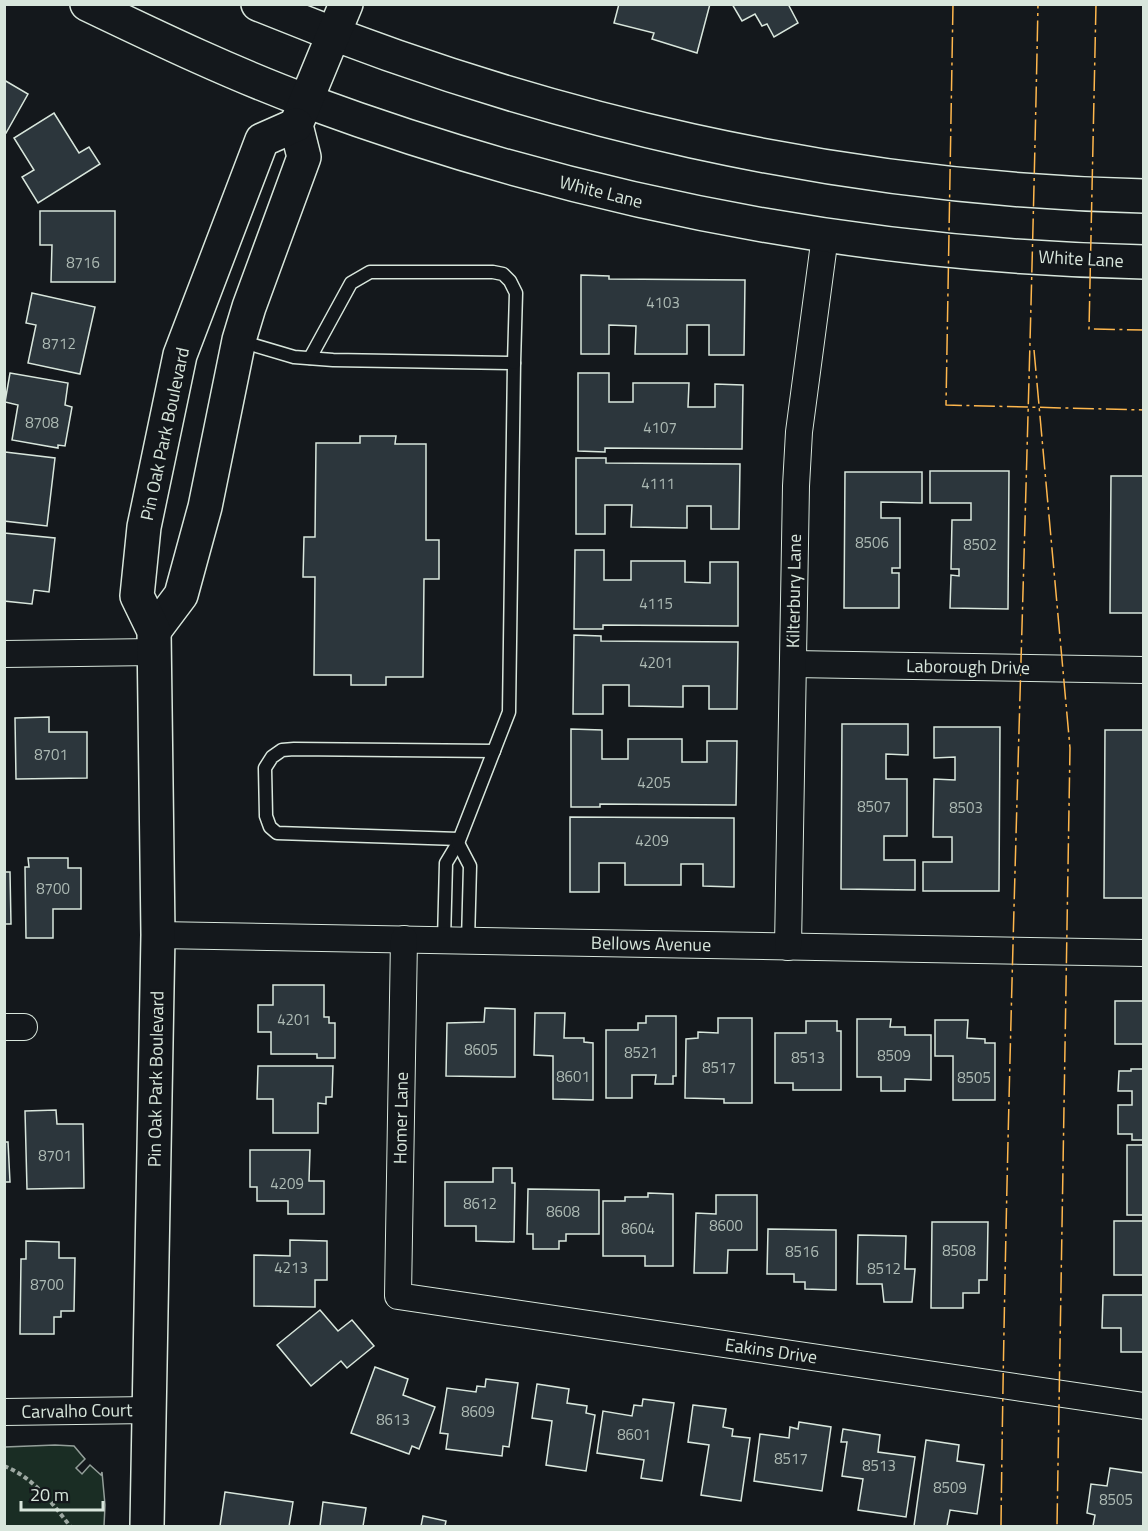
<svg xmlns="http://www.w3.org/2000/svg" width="1148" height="1531" viewBox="0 0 1148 1531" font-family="'Titillium Web',sans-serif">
<rect width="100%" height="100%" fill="#14181c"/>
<!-- green -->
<path fill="#1a2d24" stroke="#939e99" stroke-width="1.5" d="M55,1445l19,1 11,13 -9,9 6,6 8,-9 11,10 1,-3 3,33 -1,21h-99v-79z"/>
<!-- building -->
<g fill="#2c363c" stroke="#d8e6dc" stroke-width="1.5">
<path d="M619,4h91l-13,49 -45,-14 2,-6 -40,-10z"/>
<path d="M732,4h56l10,19 -24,14 -7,-13 -5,2 -7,-12 -13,7z"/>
<path d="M4,80l24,14 -22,39 -2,-1z"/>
<path d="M54,113l25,40 10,-6 11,17 -62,39 -16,-26 12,-7 -20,-32z"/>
<path d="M40,211h75v71h-64l1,-37h-12z"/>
<path d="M581,275l28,1v3l136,1 -1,75h-35v-30h-22v29h-52l1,-28 -27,-1v29h-28z"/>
<path d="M32,293l63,14 -15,67 -52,-11 8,-38 -10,-2z"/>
<path d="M10,373l58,10 -3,22 7,2 -7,39 -7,-1v3l-46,-8 6,-35 -13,-3z"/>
<path d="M578,373h31v29h24v-19h56l-1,24h27v-23l28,1 -1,64 -137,-1v4l-27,-1z"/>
<path d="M360,436h36l-1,8h31v96h13v39h-15l-1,98h-37v8h-35v-10h-37l1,-98h-12l1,-40h11l1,-94h44z"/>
<path d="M5,452l50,6 -8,68 -43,-5z"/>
<path d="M576,458h30v5l134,1 -1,65h-28v-23h-24v22l-56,-1 1,-22h-27v29h-29z"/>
<path d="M930,471h79l-1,138 -58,-1 1,-33 8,1v-7h-8l1,-49h19v-17h-41z"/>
<path d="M845,472h77v31l-41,-1v16h19v50h-8v5h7v35h-55z"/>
<path d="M1111,476h33v137h-34z"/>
<path d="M4,533l51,5 -6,54 -15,-2 -2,14 -28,-3z"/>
<path d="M575,550h29v30h27v-19h54v21l25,1v-21h28v64l-135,-1v4h-29z"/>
<path d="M574,635l27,1v5l137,1 -1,67h-28v-23h-26v21l-54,-1v-21h-26v29h-30z"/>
<path d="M49,717v15h38v46l-71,1 -1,-61z"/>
<path d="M842,724h66v31l-22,-1v25h21v57h-23v24h31v30l-74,-1z"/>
<path d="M934,727h66l-1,164h-76v-29h29v-25h-19l1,-58 21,1v-23l-21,1z"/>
<path d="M571,729l31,1v29h26v-20h54v23h25v-21h30l-1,64 -136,-1v3h-29z"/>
<path d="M1105,730h39v168h-40z"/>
<path d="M570,817l164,1v69l-31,-1v-22h-22v21h-56v-22h-26v29h-29z"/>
<path d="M28,858h40v10h13v41h-28v29h-27l-1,-71h4z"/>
<path d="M4,872h6l1,52h-7z"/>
<path d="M273,985h51v32h5v6h6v35h-18v-4h-46v-22h-13v-27h15z"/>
<rect x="1115" y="1001" width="29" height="43"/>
<path d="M485,1008l30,1v68l-69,-1 1,-53 37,-1z"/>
<path d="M535,1013h30l-1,25h20v4l9,1v57l-40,-1v-43l-19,-1z"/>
<path d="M646,1016h30v60h-3v8h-18l1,-9h-24v23h-26v-68h32v-7h8z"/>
<path d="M718,1018h34v85h-28v-4l-39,-1 1,-59 12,-1v-6l20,1z"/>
<path d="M857,1019h34l-1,8h15v8h26v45l-26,-1v12h-24v-14h-24z"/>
<path d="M935,1020h33l-1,18 18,1v4h10v57h-42v-44h-18z"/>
<path d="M806,1021h31v10h4v59h-48v-7h-18v-50h31z"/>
<path d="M258,1066h75l-1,31h-6v7l-8,-1v30h-45v-34h-16z"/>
<path d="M1131,1069h13v71h-12v-6h-14v-29h14v-14h-14l1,-20h12z"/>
<path d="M56,1110l1,14h26l1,64 -57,1 -2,-78z"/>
<path d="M4,1142h4l2,40h-6z"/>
<rect x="1127" y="1145" width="17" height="70"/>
<path d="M250,1150h60l-1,31h15v33h-36v-13h-31v-14h-7z"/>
<path d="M493,1168h19v15h3l-1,59 -38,-1v-15h-31v-44h48z"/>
<path d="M528,1189l71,1v44h-33v7h-7v8h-26v-15h-6z"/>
<path d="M648,1193l25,1v72h-28v-10h-42v-55h22v-4h23z"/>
<path d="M716,1195h41v55h-29l-1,23h-33l2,-60 20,1z"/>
<rect x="1114" y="1221" width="30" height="54"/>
<path d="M932,1222h56l-1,58h-8v13h-16v15h-32z"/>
<path d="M768,1229l68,1v60l-31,-1v-7h-11v-8h-27z"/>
<path d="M858,1235l48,1 -1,33h10l-3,33h-28l-2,-18h-25z"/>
<path d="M290,1240l37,1v39h-12v27l-61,-1v-51l36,1z"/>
<path d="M26,1241l33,1v16h16l-1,53h-13v6h-7v17h-34l1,-75h5z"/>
<path d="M1103,1295h41v57h-23v-24h-19z"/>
<path d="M320,1310l18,21 14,-11 22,26 -27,22 -6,-7 -30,25 -34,-41z"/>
<path d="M375,1367l33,12 -5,16 32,12 -16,42 -7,-3 -3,8 -58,-21z"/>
<path d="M486,1379l32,4 -9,64 -6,-1 -1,10 -56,-7 2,-15 -8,-1 7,-45 29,4 1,-6 8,1z"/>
<path d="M537,1384l32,5 -2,14 20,3 -1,7 9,2 -9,56 -40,-6 6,-44 -20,-3z"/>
<path d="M643,1399l31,4 -12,78 -21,-3 3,-18 -47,-7 6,-42 29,5 2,-11 8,1z"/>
<path d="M693,1405l33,4 -3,18 10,2 -1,7 18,2 -9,63 -40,-6 8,-50 -21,-3z"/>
<path d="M799,1422l32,5 -9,64 -68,-10 6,-47 29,4 1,-11 8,2z"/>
<path d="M843,1429l37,6 -2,17 37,5 -9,60 -48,-7 5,-31 -21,-3 5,-34h-6z"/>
<path d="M926,1440l33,5 -2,16 27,4 -7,49 -27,-4 -3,16h-33z"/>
<path d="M1110,1468l34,5 -1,53h-50l2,-11 -8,-2 4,-29 16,2z"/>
<path d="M225,1492l68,10 -4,24h-69z"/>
<path d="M323,1502l43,6 -3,18h-43z"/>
<path d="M423,1516l23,5 -1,5h-24z"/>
</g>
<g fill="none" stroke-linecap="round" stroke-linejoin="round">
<!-- lane casing -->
<g stroke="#d8e6dc" stroke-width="15">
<g id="lane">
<path d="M240,341l54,16 39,3 181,3 -5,349 -51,131 -12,20 -2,77"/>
<path d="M310,358l41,-75 19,-11h123l10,2 7,7 6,12 -2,70"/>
<path d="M459,839l-182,-6 -7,-6 -4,-11 -1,-48 7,-11 10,-7 12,-1 200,2"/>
<path d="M458,843l12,23 -2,75"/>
</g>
</g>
<!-- street casing -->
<g stroke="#d8e6dc" stroke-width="28">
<g id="street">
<path d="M4,654l150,-2"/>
<path d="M793,664l351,6"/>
<path d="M158,935l986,18"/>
<path d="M404,939l-6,357 746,110"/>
<path d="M788,947l8,-461 3,-54 26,-196"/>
<path d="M4,1027h20"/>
<path d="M4,1412l145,-2"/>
</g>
</g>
<!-- secondary casing -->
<g stroke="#d8e6dc" stroke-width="36">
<g id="secondary">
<path d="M87,4c73,35 146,70 222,98 271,100 546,154 835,160"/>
<path d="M258,4c281,116 581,185 886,192"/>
<path d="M154,631l27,-36 24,-88 34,-167 10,-33 55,-150 -8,-32 50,-121"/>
<path d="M147,1526l11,-591 -4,-304 -17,-35 7,-69 36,-172 82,-215 34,-15"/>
</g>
</g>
<!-- path -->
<path stroke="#9da8a2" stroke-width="4" stroke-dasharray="4.5 3" stroke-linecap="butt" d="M4,1466c29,11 48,37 66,60"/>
<!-- lane -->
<use href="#lane" stroke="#14181c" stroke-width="12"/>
<!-- street -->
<use href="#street" stroke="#14181c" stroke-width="26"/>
<!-- secondary -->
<use href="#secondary" stroke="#14181c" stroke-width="33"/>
<!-- power -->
<g stroke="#ffb74d" stroke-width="1.5" stroke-dasharray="21 4.5 3 4.5" stroke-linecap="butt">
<path d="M953,4l-7,401 198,5"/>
<path d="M1096,4l-7,325 55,1"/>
<path d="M1034,350l36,398 -13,778"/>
<path d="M1001,1526c6,-507 27,-1014 37,-1522"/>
</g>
</g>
<g text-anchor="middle" stroke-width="4.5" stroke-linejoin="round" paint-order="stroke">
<!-- number labels -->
<g font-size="15" fill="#adbab4">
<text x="83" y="268">8716</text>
<text x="663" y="308">4103</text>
<text x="59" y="349">8712</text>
<text x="42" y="428">8708</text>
<text x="660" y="433">4107</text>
<text x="658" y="489">4111</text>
<text x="872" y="548">8506</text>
<text x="980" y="550">8502</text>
<text x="656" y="609">4115</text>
<text x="656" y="668">4201</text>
<text x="51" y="760">8701</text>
<text x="654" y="788">4205</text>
<text x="874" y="812">8507</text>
<text x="966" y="813">8503</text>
<text x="652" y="846">4209</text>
<text x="53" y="894">8700</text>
<text x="294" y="1025">4201</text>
<text x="481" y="1055">8605</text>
<text x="641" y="1058">8521</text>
<text x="894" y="1061">8509</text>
<text x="808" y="1063">8513</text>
<text x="719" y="1073">8517</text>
<text x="573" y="1082">8601</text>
<text x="974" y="1083">8505</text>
<text x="55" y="1161">8701</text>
<text x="287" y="1189">4209</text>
<text x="480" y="1209">8612</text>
<text x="563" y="1217">8608</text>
<text x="726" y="1231">8600</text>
<text x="638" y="1234">8604</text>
<text x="959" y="1256">8508</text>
<text x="802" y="1257">8516</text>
<text x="291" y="1273">4213</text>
<text x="884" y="1274">8512</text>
<text x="47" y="1290">8700</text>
<text x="478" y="1417">8609</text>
<text x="393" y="1425">8613</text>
<text x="634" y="1440">8601</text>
<text x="791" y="1464">8517</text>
<text x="879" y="1471">8513</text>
<text x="950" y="1493">8509</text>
<text x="1116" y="1505">8505</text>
</g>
<!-- street labels -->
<g font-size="18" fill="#d8e6dc" stroke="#14181c">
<text transform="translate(601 192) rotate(14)" y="6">White Lane</text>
<text transform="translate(1081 259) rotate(3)" y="6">White Lane</text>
<text transform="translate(165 434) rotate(-78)" y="6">Pin Oak Park Boulevard</text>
<text transform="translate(794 591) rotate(-89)" y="6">Kilterbury Lane</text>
<text transform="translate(968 667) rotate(1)" y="6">Laborough Drive</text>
<text transform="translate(651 944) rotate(1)" y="6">Bellows Avenue</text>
<text transform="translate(156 1079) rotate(-89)" y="6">Pin Oak Park Boulevard</text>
<text transform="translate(401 1118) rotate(-89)" y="6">Homer Lane</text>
<text transform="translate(771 1351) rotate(8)" y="6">Eakins Drive</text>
<text transform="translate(77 1411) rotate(-1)" y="6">Carvalho Court</text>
</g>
</g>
<!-- border -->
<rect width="1148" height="1531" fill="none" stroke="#d8e6dc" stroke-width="12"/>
<!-- scale -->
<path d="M21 1501v9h82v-9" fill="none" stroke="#d8e6dc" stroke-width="3"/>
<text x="30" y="1501" font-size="18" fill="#d8e6dc" stroke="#14181c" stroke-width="4.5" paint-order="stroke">20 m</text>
</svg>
